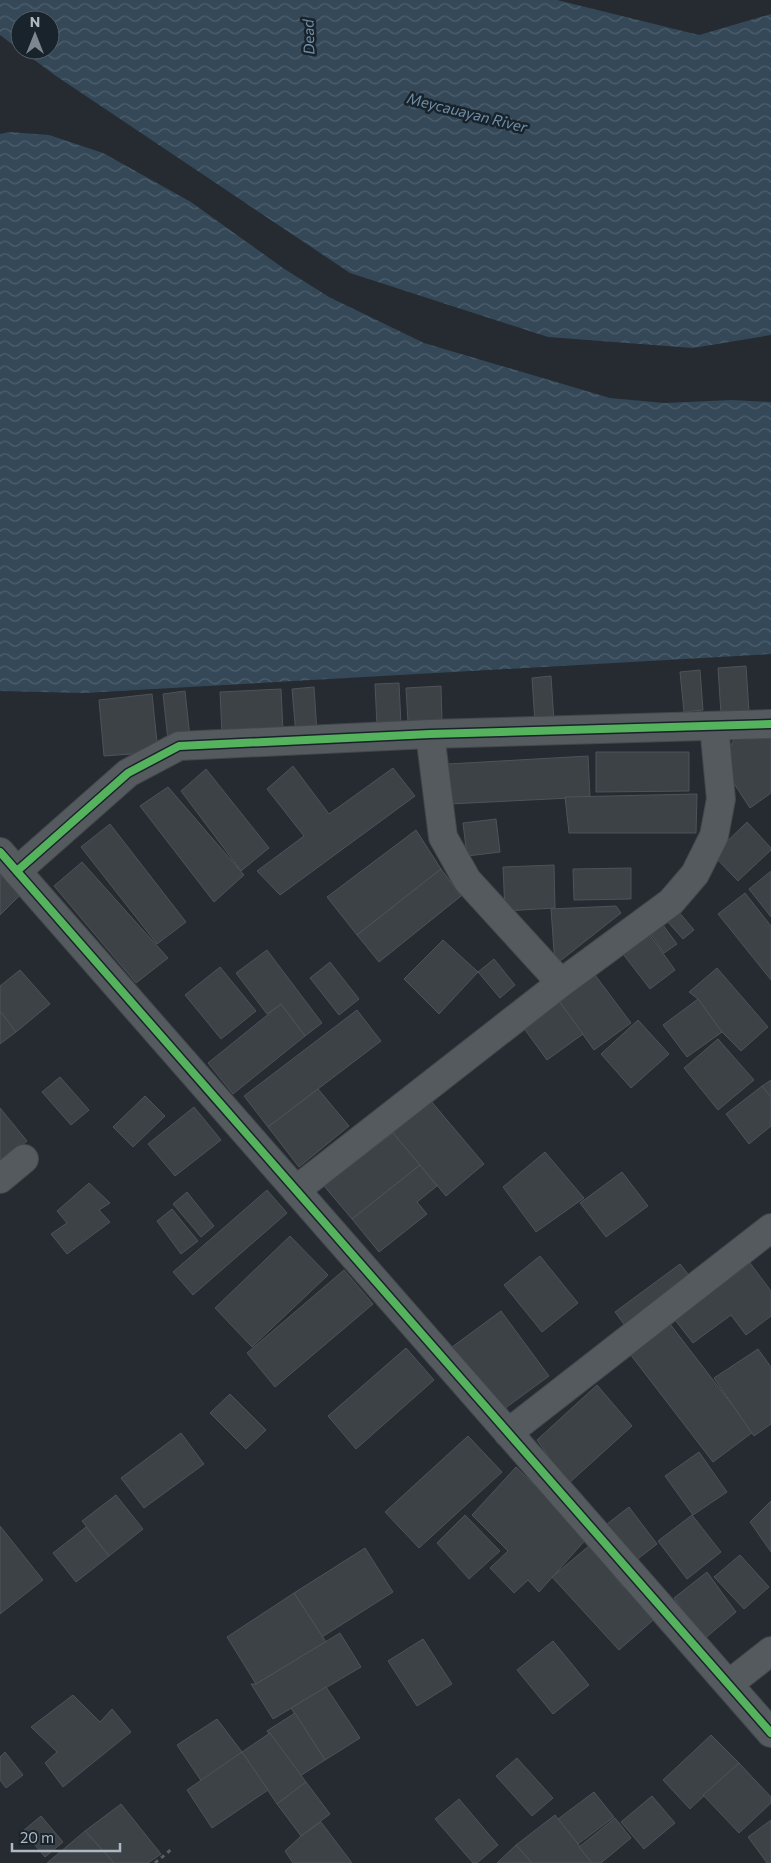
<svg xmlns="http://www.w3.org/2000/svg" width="771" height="1863" viewBox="0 0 771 1863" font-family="Commissioner,sans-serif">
<defs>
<pattern id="water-waves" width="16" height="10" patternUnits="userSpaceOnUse" patternTransform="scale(1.25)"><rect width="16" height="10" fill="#344858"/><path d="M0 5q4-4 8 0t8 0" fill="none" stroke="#4f606e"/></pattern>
</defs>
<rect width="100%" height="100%" fill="#252b30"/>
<!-- water -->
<g fill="url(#water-waves)">
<path d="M0,0h557l142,35 72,-21v321l-78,13 -145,-11 -198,-64 -294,-197 -35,-26h29v-30h-30v30l-20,-15z"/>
<path d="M9,132l40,3 54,18 88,49 92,66 46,29 95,46 186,55 54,5 68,-3 39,2v252l-687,39 -84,-2v-557z"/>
</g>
<!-- building -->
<g fill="#3d4247" stroke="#4d5359">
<path d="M746,666l3,46 -28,2 -3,-46z"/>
<path d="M700,670l3,40 -19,2 -4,-40z"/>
<path d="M551,676l3,46 -19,1 -3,-45z"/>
<path d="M399,683l2,42 -24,1 -2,-42z"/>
<path d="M441,686l1,35 -34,1 -2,-34z"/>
<path d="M314,687l3,46 -21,2 -4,-46z"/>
<path d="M281,689l2,42 -61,3 -2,-42z"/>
<path d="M185,691l5,47 -22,2 -5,-46z"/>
<path d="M152,694l6,58 -54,4 -5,-56z"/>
<path d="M771,734v59l-21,15 -25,-38 -2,-8 13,-27z"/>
<path d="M596,752h93v39l-93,1z"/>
<path d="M588,756l2,41 -140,7 -2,-40z"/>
<path d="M293,766l36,48 64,-46 22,28 -135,99 -23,-24 47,-35 -37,-47z"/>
<path d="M206,769l63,79 -28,23 -60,-80z"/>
<path d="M168,787l76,88 -30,27 -74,-96z"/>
<path d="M697,794l-1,39h-127l-4,-36z"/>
<path d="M496,819l4,33 -33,4 -4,-33z"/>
<path d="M747,822l24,26v2l-33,31 -25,-26z"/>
<path d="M110,824l76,98 -29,22 -76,-97z"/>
<path d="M416,830l25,39 -84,66 -30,-38z"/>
<path d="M82,862l86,96 -32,25 -82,-97z"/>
<path d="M554,865l1,43 -50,3 -2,-44z"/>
<path d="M631,868v31l-57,1 -1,-31z"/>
<path d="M441,869l20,27 -82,66 -22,-27z"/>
<path d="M771,871v46l-22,-28z"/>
<path d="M0,873l19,23 -19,19z"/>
<path d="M745,893l26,33v54l-53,-66z"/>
<path d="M616,906l5,7 -66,52 -4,-56z"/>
<path d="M678,911l16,19 -11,9 -16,-18z"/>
<path d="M663,925l14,19 -13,9 -13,-19z"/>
<path d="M649,934l26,36 -25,19 -27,-35z"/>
<path d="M443,940l35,32 -39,42 -35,-35z"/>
<path d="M267,950l55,73 -17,13 -24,-32 -14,10 -31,-41z"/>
<path d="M494,959l21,26 -15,13 -22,-26z"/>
<path d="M330,962l29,37 -20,16 -29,-37z"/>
<path d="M220,967l36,44 -35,28 -36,-44z"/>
<path d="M717,968l51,59 -27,24 -19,-19 -24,-33 -9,-7z"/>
<path d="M20,970l30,34 -34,28 -16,-21v-25z"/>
<path d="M595,975l36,48 -37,27 -35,-49z"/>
<path d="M698,999l24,33 -35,25 -24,-32z"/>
<path d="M559,1001l24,33 -36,26 -24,-33z"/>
<path d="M281,1004l24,32 -72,58 -25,-31z"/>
<path d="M357,1010l24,31 -113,86 -24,-31z"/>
<path d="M0,1011l16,21 -16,12z"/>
<path d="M638,1020l31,34 -38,34 -30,-34z"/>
<path d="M718,1039l36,41 -36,30 -34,-42z"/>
<path d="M60,1077l29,33 -18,15 -29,-33z"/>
<path d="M771,1080v19l-9,-13z"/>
<path d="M762,1086l9,11v29l-22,18 -23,-30z"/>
<path d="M318,1089l31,37 -50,41 -31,-40z"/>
<path d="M145,1096l20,20 -32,31 -20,-20z"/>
<path d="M431,1101l53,63 -38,32 -53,-63z"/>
<path d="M194,1107l27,33 -46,36 -27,-32z"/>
<path d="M0,1108l27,33 -27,23z"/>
<path d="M393,1133l27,32 -68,54 -28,-33z"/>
<path d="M545,1152l39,46 -48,34 -33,-45z"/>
<path d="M420,1165l17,21 -20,16 10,12 -48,38 -27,-33z"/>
<path d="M622,1172l26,34 -42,31 -26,-34z"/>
<path d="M89,1183l21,20 -11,7 11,12 -43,32 -16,-20 16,-11 -10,-12z"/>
<path d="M267,1190l20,23 -94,82 -20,-23z"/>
<path d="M187,1192l27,34 -13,11 -28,-33z"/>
<path d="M172,1209l26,32 -17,13 -24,-33z"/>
<path d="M290,1236l38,39 -76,72 -37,-39z"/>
<path d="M540,1256l38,47 -36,29 -38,-47z"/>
<path d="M750,1263l21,28v25l-25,19 -15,-20 -38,28 -18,-23z"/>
<path d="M680,1264l12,15 -66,48 -11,-15z"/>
<path d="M344,1270l29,34 -98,83 -28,-34z"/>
<path d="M501,1311l48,65 -49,36 -48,-65z"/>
<path d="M670,1324l83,108 -40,30 -83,-108z"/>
<path d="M406,1348l28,32 -78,69 -28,-33z"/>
<path d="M758,1349l13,18v57l-17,12 -40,-58z"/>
<path d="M597,1385l35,41 -64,58 -31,-44z"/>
<path d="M230,1394l36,36 -20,19 -36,-36z"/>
<path d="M181,1433l23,31 -60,44 -23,-30z"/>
<path d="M468,1436l34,36 -83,76 -34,-36z"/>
<path d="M699,1452l28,40 -34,23 -28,-39z"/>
<path d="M516,1467l72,70 -49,55 -11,-12 -14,13 -24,-25 18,-17 -36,-36z"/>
<path d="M116,1495l27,34 -34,27 -27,-35z"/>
<path d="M771,1501v51l-21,-30z"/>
<path d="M629,1507l28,37 -22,17 -28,-37z"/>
<path d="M465,1515l35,36 -31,28 -32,-36z"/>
<path d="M692,1515l29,37 -34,27 -29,-38z"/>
<path d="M0,1526l43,54 -43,34z"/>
<path d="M86,1527l23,29 -33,26 -23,-29z"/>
<path d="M590,1545l33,42 9,-6 28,33 -41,36 -67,-73z"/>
<path d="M365,1548l28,44 -71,45 -28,-44z"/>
<path d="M740,1555l29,32 -25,22 -30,-32z"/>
<path d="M707,1572l29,40 -33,28 -29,-42z"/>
<path d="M294,1593l32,49 -70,42 -29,-47z"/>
<path d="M340,1633l21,34 -88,52 -22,-35h5z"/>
<path d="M423,1639l29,45 -35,22 -29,-45z"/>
<path d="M553,1641l36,44 -36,29 -36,-44z"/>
<path d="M326,1687l34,51 -35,22 -34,-52z"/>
<path d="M73,1695l27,27 12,-13 19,23 -68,55 -18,-24 12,-11 -26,-25z"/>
<path d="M295,1713l30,47 -25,16 -33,-45z"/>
<path d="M217,1719l25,33 -40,30 -25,-37z"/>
<path d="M270,1733l36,49 -29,22 -35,-52z"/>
<path d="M711,1735l28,28 -49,46 -27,-29z"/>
<path d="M5,1752l18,23 -17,13 -6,-8v-23z"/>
<path d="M242,1752l26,38 -56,38 -25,-38z"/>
<path d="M517,1758l36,40 -21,18 -36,-40z"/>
<path d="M739,1763l32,34v6l-32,30 -36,-38z"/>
<path d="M306,1782l24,32 -29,22 -24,-32z"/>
<path d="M594,1792l20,25 -36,27 -20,-25z"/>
<path d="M652,1796l23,27 -31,26 -23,-27z"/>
<path d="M459,1799l39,46 -21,18h-4l-38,-44z"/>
<path d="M121,1804l40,50 -13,9h-34l-29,-32z"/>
<path d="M555,1815l23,29 14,19h-60l-16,-18z"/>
<path d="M41,1816l22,26 -18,15 -22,-26z"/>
<path d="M615,1818l16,20 -30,25h-9l-13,-16z"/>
<path d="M771,1820v43h-4l-19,-26z"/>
<path d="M321,1822l31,41h-59l-8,-12 16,-15z"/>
<path d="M85,1831l29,32h-67z"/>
<path d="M516,1845l16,18h-35z"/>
</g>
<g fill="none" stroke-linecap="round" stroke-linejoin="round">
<!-- minor casing -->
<g stroke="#42474b" stroke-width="30">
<g id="minor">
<path d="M0,852l771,881"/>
<path d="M17,871l111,-98 51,-27 251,-12 341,-10"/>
<path d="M561,983l110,-81 24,-28 19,-38 7,-37 -7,-73"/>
<path d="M0,1179l24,-20"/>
<path d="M296,1190l265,-207 -94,-103 -24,-43 -13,-103"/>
<path d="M508,1433l263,-205"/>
<path d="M729,1684l42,-33"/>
</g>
</g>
<!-- path -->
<path stroke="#585e63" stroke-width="3" stroke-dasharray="4 4" stroke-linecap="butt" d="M155,1863l18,-15"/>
<!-- minor -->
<use href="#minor" stroke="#555a5f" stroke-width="28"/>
<!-- cycleway casing -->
<g stroke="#19232b" stroke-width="11">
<g id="cycleway">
<path d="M0,852l771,881"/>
<path d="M17,871l111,-98 51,-27 251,-12 341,-10"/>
</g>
</g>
<!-- cycleway -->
<use href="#cycleway" stroke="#56b35d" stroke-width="8"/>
</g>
<g text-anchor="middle" stroke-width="5" stroke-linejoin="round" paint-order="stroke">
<!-- water labels -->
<g font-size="15" font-style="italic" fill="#708ea6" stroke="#19232b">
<text transform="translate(309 37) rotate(-92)" y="5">Dead</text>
<text transform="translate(467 113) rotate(14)" y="5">Meycauayan River</text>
</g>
</g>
<!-- north arrow -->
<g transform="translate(35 35)"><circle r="24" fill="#19232b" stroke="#555f68"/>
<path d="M0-4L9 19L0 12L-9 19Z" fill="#7e8790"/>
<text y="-8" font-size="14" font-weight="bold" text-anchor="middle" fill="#aeb9c3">N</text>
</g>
<!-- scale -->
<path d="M12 1843v8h108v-8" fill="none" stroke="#aeb9c3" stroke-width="2.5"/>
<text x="20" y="1843" font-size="15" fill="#aeb9c3" stroke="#19232b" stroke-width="4" paint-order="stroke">20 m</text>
</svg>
